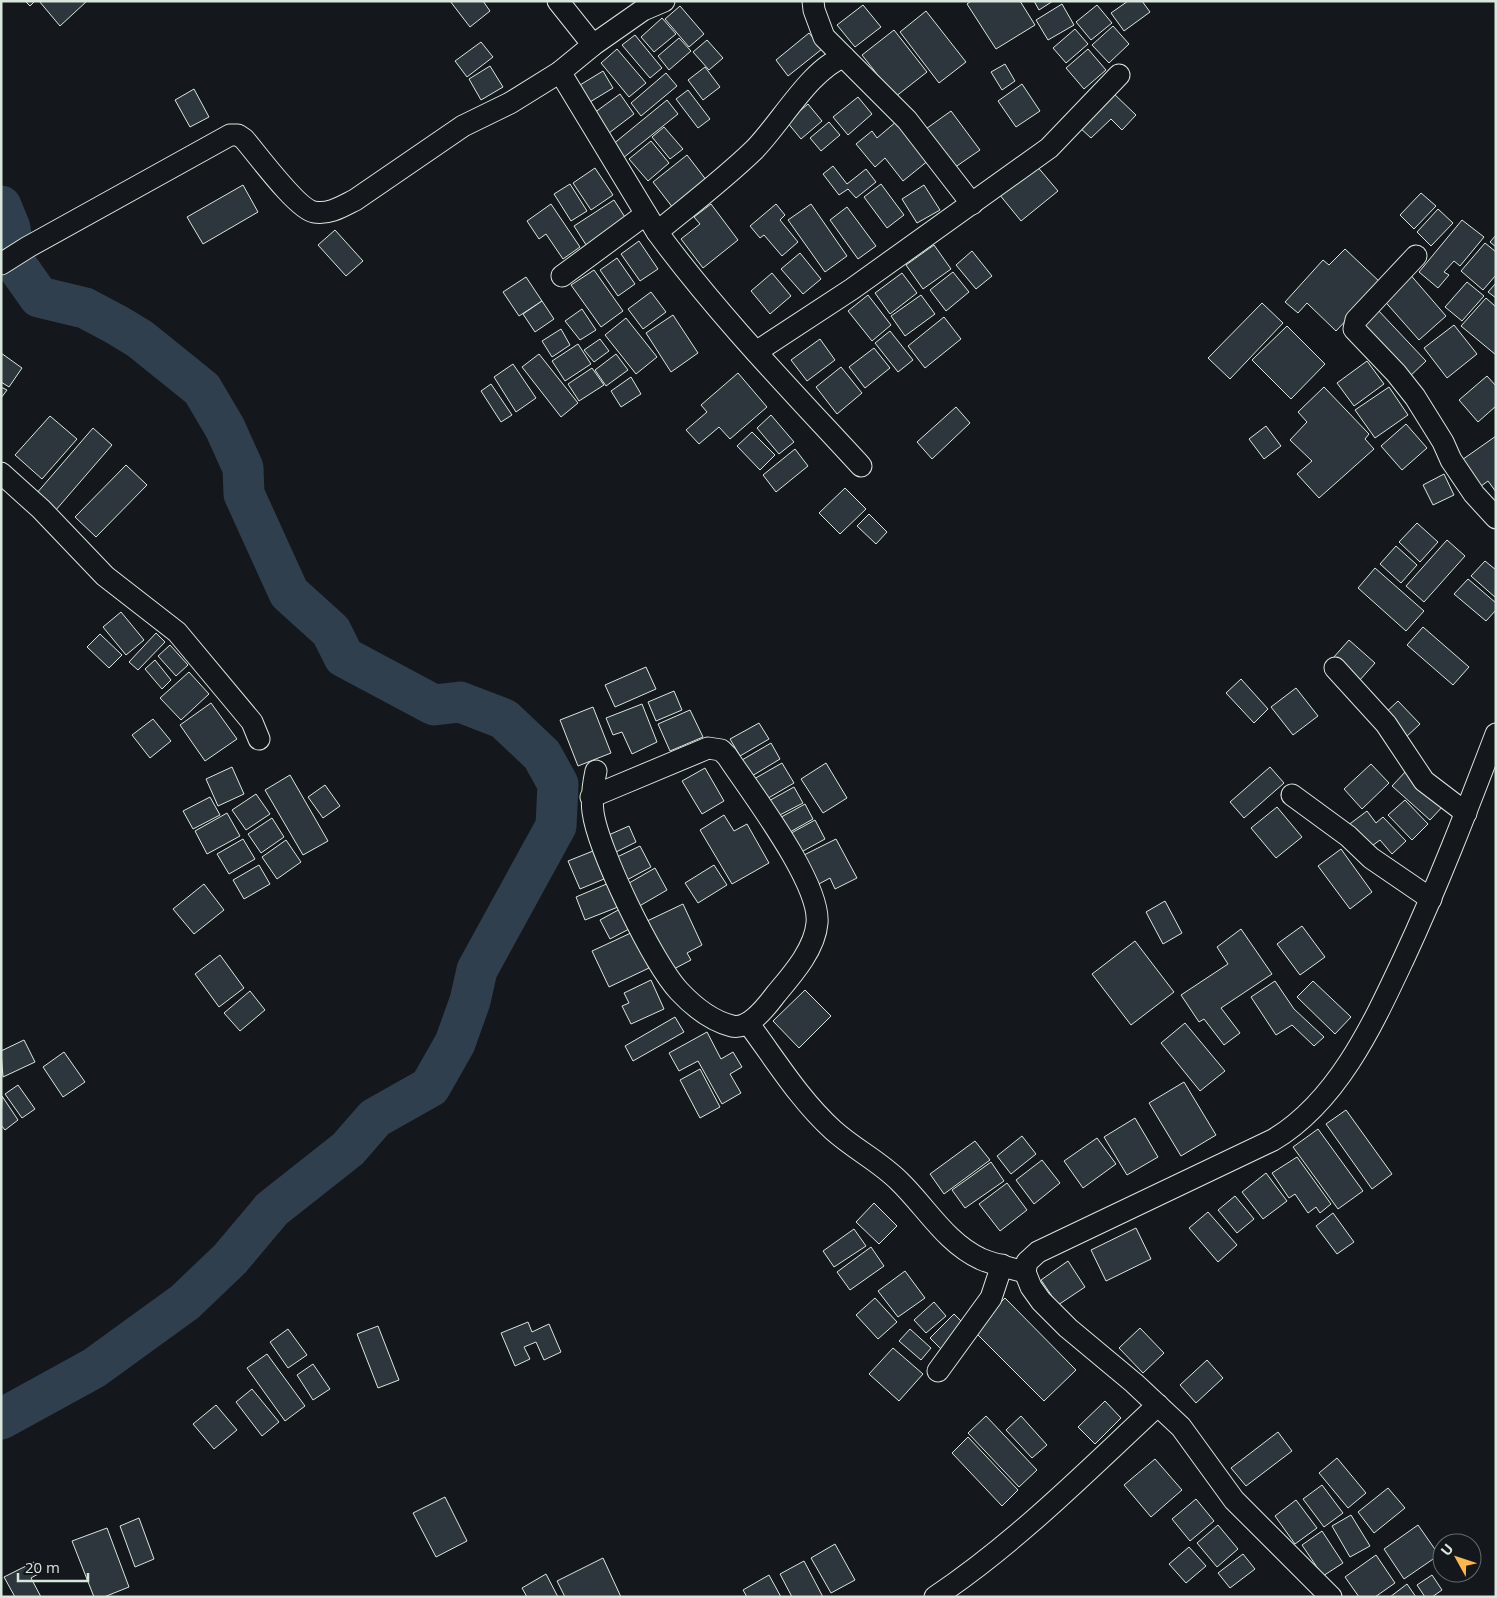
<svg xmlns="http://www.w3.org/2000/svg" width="1497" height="1598" viewBox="0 0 1497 1598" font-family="'Open Sans',sans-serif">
<rect width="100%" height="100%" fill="#14181c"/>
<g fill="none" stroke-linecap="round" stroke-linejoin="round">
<!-- river -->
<path stroke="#2f3f4d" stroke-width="41" d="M1,206l9,22 5,35 24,34 46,11 32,17 23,14 62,50 23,39 18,40 1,26 45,99 42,38 13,26 90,48 26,-3 44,17 38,36 16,29 -2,42 -79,144 -7,31 -15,42 -25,44 -55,31 -27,31 -76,60 -42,50 -45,43 -91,66 -93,51"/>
</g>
<!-- building -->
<g fill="#2c363c" stroke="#d8e6dc">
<path d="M25,1h10l-5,5z"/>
<path d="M39,1h48l-27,25z"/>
<path d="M450,1h33l7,10 -20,16z"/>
<path d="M971,1h49l15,24 -39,24 -29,-45z"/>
<path d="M1034,1h19l-14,9z"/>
<path d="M1128,1h14l8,11 -26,19 -13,-18z"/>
<path d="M1062,4l12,21 -26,15 -12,-20z"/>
<path d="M863,5l18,22 -26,20 -18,-22z"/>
<path d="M1097,5l15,18 -21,17 -15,-18z"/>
<path d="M680,6l24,28 -15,13 -24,-28z"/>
<path d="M926,11l40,51 -27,21 -39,-51z"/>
<path d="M662,18l14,16 -22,18 -13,-15z"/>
<path d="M1113,26l16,18 -20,19 -17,-18z"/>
<path d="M1075,29l13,15 -22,19 -13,-15z"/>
<path d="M894,30l33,42 -32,25 -33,-42z"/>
<path d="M809,33l13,16 -34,27 -12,-16z"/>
<path d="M635,35l27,33 -12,10 -28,-33z"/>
<path d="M679,38l12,13 -22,19 -11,-14z"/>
<path d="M707,40l16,18 -14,12 -16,-18z"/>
<path d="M481,42l12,15 -26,20 -12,-16z"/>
<path d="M617,49l29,34 -17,14 -28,-34z"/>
<path d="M1088,49l18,21 -22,19 -18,-21z"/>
<path d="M1005,64l10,17 -13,9 -11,-18z"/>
<path d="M490,66l13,21 -22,13 -12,-21z"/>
<path d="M705,67l15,20 -17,13 -15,-20z"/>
<path d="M603,71l10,17 -28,17 -10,-17z"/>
<path d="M666,73l11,13 -36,30 -10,-13z"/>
<path d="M1022,84l18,27 -24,16 -18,-26z"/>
<path d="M194,89l15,28 -19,10 -15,-27z"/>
<path d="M688,90l22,29 -12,9 -22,-29z"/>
<path d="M1112,92l24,23 -14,15 -11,-11 -20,19 -12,-11z"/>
<path d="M620,94l14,20 -25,19 -15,-20z"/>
<path d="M858,97l14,17 -24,21 -15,-18z"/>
<path d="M667,100l11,14 -55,44 -11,-13z"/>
<path d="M808,104l14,17 -21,18 -14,-17z"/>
<path d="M951,111l29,39 -29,20 -28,-39z"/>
<path d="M897,121l32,39 -26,21 -18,-23 -10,9 -19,-23 16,-13 5,7z"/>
<path d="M829,122l11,13 -19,16 -11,-13z"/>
<path d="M664,127l19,22 -13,10 -18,-22z"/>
<path d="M651,141l18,22 -21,18 -19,-22z"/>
<path d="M687,155l20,26 -34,27 -20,-26z"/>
<path d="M1036,165l22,26 -37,30 -22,-27z"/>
<path d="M833,166l14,18 19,-15 10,13 -20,16 -8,-9 -9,6 -16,-21z"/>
<path d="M595,168l18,27 -22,15 -18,-27z"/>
<path d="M570,184l17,27 -16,10 -17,-27z"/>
<path d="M881,184l23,31 -17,13 -23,-31z"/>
<path d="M243,185l15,27 -55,32 -16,-27z"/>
<path d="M924,185l16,25 -23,13 -15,-24z"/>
<path d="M1421,193l15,13 -22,23 -14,-14z"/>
<path d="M614,200l16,25 -40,26 -16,-25z"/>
<path d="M551,204l29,43 -17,12 -17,-25 -7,5 -12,-18z"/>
<path d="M711,204l27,36 -35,28 -22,-29 19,-15 -6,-7z"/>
<path d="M776,204l9,11 -5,5 18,22 -16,14 -18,-21 -4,3 -10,-12z"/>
<path d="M811,204l36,52 -22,16 -37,-52z"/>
<path d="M847,207l29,39 -18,13 -28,-39z"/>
<path d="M1438,209l15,14 -22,23 -14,-14z"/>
<path d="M1462,220l22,17 -24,29 -6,-5 -10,11 5,3 -11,13 -19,-16z"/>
<path d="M335,230l28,31 -17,15 -28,-31z"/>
<path d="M1496,235v12l-6,-5z"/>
<path d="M639,241l19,28 -18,12 -19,-27z"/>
<path d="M1485,243l11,9v23l-13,15 -22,-19z"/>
<path d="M934,245l17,24 -28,20 -17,-24z"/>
<path d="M1345,249l36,34 -45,48 -29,-28 -9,10 -13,-11 38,-42 6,5z"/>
<path d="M972,251l20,25 -16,13 -20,-24z"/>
<path d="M800,253l21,26 -18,15 -22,-25z"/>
<path d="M617,258l18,26 -17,12 -18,-26z"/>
<path d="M594,270l29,41 -22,16 -30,-42z"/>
<path d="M953,272l16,20 -23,19 -16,-21z"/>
<path d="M1408,272l38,44 -27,24 -38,-43z"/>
<path d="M772,273l19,23 -21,18 -19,-23z"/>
<path d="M902,273l15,20 -27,21 -15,-21z"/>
<path d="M526,277l16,24 -23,15 -16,-24z"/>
<path d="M1467,282l17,14 -22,25 -17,-14z"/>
<path d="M1496,283v15l-8,-6z"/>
<path d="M651,292l15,20 -23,17 -15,-20z"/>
<path d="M868,295l23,30 -19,16 -24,-30z"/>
<path d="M921,295l14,19 -30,22 -14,-20z"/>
<path d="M1486,298l10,9v48l-35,-29z"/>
<path d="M542,301l12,18 -19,13 -12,-18z"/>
<path d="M1262,303l21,20 -53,56 -22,-21z"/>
<path d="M582,309l14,21 -16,10 -15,-19z"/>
<path d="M1377,309l49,52 -18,17 -49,-52z"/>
<path d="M673,315l25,38 -27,19 -25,-39z"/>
<path d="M944,317l17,22 -36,29 -17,-22z"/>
<path d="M626,318l31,39 -21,17 -31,-39z"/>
<path d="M1454,325l23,29 -30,24 -23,-30z"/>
<path d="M1287,326l38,38 -34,35 -39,-39z"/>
<path d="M561,329l9,16 -18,12 -10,-16z"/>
<path d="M890,331l23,29 -15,12 -23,-29z"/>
<path d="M600,339l9,12 -15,11 -10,-12z"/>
<path d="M820,339l15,21 -28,21 -16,-21z"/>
<path d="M578,344l13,20 -26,17 -13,-20z"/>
<path d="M874,348l16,20 -25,20 -16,-21z"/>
<path d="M1,353l21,15 -13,19 -8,-5z"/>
<path d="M539,354l39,49 -17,14 -39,-50z"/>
<path d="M616,354l12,16 -22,16 -11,-16z"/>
<path d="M1367,361l17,23 -30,22 -17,-23z"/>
<path d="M513,364l23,34 -20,14 -22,-35z"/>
<path d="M841,367l21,26 -25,21 -21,-27z"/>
<path d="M592,368l12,17 -25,16 -11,-17z"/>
<path d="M738,373l29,34 -37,32 -11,-12 -20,17 -13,-14 21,-18 -6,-7z"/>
<path d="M1487,376l9,10v20l-18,16 -19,-22z"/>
<path d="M631,377l10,17 -20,13 -10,-16z"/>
<path d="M491,384l21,31 -11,7 -20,-31z"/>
<path d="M1,387l6,3 -6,8z"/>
<path d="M1324,387l45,47 -4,5 9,10 -55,49 -22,-24 15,-13 -22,-21 17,-18 -9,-10z"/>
<path d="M1389,387l19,28 -33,23 -20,-28z"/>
<path d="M956,407l14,16 -38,36 -15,-17z"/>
<path d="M771,415l23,27 -15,12 -22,-26z"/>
<path d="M50,416l27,23 -35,40 -27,-24z"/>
<path d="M1406,424l21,24 -25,22 -21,-24z"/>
<path d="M1266,426l15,20 -17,13 -15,-20z"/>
<path d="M93,428l19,17 -57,66 -19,-17z"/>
<path d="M752,432l23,23 -15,15 -23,-24z"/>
<path d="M1496,436v56l-8,-11 -11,8 -18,-27z"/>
<path d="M795,449l13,17 -32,26 -13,-17z"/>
<path d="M126,465l21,20 -51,52 -21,-20z"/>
<path d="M1444,474l10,21 -21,10 -10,-20z"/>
<path d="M845,488l21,21 -26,25 -21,-21z"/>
<path d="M869,514l18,18 -11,12 -19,-18z"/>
<path d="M1417,523l21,19 -18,20 -21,-20z"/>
<path d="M1447,540l18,16 -41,46 -18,-16z"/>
<path d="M1396,546l21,19 -16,18 -21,-19z"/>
<path d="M1485,561l11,9v28l-25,-22z"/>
<path d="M1375,568l49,43 -18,20 -48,-43z"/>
<path d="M1468,579l28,24v7l-10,11 -32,-27z"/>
<path d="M121,612l23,28 -18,15 -23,-28z"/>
<path d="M1423,627l46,40 -16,18 -46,-40z"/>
<path d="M156,633l9,9 -27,28 -9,-8z"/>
<path d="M100,634l22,21 -13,13 -22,-21z"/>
<path d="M1349,640l26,23 -16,18 -26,-23z"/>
<path d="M170,645l18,20 -12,11 -18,-20z"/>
<path d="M155,660l16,20 -9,9 -17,-20z"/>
<path d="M646,667l10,22 -41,18 -10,-22z"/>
<path d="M189,672l20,22 -28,26 -21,-22z"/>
<path d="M1241,679l27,30 -14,14 -28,-30z"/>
<path d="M1296,688l22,28 -25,19 -22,-28z"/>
<path d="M674,691l8,19 -26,11 -8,-19z"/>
<path d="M1398,701l22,23 -15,14 -22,-23z"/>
<path d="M211,703l26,36 -32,22 -25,-36z"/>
<path d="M642,704l15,38 -25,12 -10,-22 -9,3 -7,-17z"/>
<path d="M593,707l18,46 -33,13 -18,-46z"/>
<path d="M690,710l13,27 -33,14 -12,-27z"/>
<path d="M153,719l18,22 -21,17 -18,-23z"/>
<path d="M759,723l10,16 -29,17 -10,-17z"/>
<path d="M771,743l9,16 -28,17 -10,-16z"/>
<path d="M782,763l12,20 -29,17 -11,-21z"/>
<path d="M826,763l21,35 -24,15 -22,-34z"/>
<path d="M1371,764l18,19 -27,26 -18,-20z"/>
<path d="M232,767l12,27 -26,12 -12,-27z"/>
<path d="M1270,767l14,16 -40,35 -14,-16z"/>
<path d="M705,768l19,33 -22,13 -20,-33z"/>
<path d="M1407,770l38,34 -15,16 -38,-34z"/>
<path d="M290,775l38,66 -25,14 -38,-65z"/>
<path d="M325,785l15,21 -17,12 -15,-21z"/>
<path d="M794,787l9,16 -29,15 -9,-15z"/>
<path d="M256,794l14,20 -24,16 -14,-20z"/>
<path d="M210,797l10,18 -27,14 -10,-18z"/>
<path d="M1405,800l23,24 -16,16 -24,-25z"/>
<path d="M805,804l8,15 -30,17 -9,-15z"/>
<path d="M1277,807l25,30 -26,21 -25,-30z"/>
<path d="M1367,811l9,12 7,-6 23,24 -14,13 -12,-14 -15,11 -18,-25z"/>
<path d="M227,813l13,23 -33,18 -12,-23z"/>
<path d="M724,815l10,16 13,-7 22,39 -37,21 -32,-54z"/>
<path d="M272,818l12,19 -23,16 -13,-19z"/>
<path d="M815,820l10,19 -31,17 -10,-19z"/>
<path d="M629,826l7,16 -24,12 -8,-17z"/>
<path d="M243,839l12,20 -26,15 -12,-20z"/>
<path d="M836,839l21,39 -22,11 -5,-11 -13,7 -15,-29z"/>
<path d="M286,840l15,22 -24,17 -15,-22z"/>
<path d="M640,846l11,21 -28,15 -10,-23z"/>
<path d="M1341,849l31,43 -22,17 -32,-43z"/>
<path d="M593,851l11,28 -24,10 -12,-28z"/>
<path d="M259,865l11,19 -26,15 -11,-19z"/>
<path d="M714,865l13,20 -29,18 -13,-20z"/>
<path d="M655,868l12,22 -31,18 -12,-22z"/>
<path d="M609,883l9,24 -33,13 -9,-23z"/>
<path d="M204,884l20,26 -30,24 -21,-25z"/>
<path d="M1165,901l17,32 -19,11 -17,-32z"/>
<path d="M683,904l19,41 -15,8 4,7 -21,11 -25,-49z"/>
<path d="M620,909l11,19 -21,11 -10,-19z"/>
<path d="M1302,926l23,31 -25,18 -23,-31z"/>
<path d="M1241,929l31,45 -51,34 19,25 -16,12 -20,-26 -5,3 -18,-27 47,-31 -11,-17z"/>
<path d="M633,932l16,36 -40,19 -17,-36z"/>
<path d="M1135,941l39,51 -43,33 -39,-51z"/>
<path d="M220,955l24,33 -25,19 -24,-33z"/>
<path d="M651,980l13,29 -33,15 -9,-18 7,-3 -5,-10z"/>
<path d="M1275,981l19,28 30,28 -10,9 -22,-21 -16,10 -25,-38z"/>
<path d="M1313,981l38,36 -16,17 -38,-37z"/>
<path d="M805,990l26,26 -32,32 -26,-27z"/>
<path d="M250,991l15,19 -25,21 -16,-18z"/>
<path d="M675,1017l9,15 -51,29 -8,-15z"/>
<path d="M1185,1023l40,48 -25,20 -39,-48z"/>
<path d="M707,1032l14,27 12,-7 9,15 -12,7 11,19 -19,11 -24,-43 -19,10 -10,-18z"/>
<path d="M24,1040l11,22 -32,15 -2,-26z"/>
<path d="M64,1052l21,30 -22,15 -20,-30z"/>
<path d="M700,1069l20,38 -20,11 -20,-38z"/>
<path d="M1184,1082l32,53 -35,21 -32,-53z"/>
<path d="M18,1085l17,24 -13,9 -17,-24z"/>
<path d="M2,1096l16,24 -13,10 -4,-5z"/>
<path d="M1346,1110l46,64 -20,15 -46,-65z"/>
<path d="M1135,1118l23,39 -31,18 -23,-38z"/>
<path d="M1318,1129l45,62 -25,18 -45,-62z"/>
<path d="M1022,1136l14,18 -25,20 -14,-18z"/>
<path d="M1097,1138l19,26 -33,24 -19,-27z"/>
<path d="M975,1141l15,19 -46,34 -14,-20z"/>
<path d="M1297,1157l34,47 -11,9 -4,-6 -8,6 -13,-19 -6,4 -17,-25z"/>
<path d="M1042,1160l18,23 -26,21 -18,-24z"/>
<path d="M991,1162l13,19 -39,27 -13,-18z"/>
<path d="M1266,1173l21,28 -24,18 -21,-27z"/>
<path d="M1007,1183l20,27 -27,21 -21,-27z"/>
<path d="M1235,1196l19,23 -17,14 -19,-23z"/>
<path d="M874,1203l23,23 -18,18 -23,-22z"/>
<path d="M1208,1212l29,33 -19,17 -29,-34z"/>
<path d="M1333,1213l21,29 -17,12 -21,-28z"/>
<path d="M1136,1228l15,31 -45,22 -15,-31z"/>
<path d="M854,1229l12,17 -32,21 -11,-16z"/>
<path d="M871,1247l13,19 -34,24 -13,-18z"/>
<path d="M1068,1261l17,26 -27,18 -17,-25z"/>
<path d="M905,1271l20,27 -27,19 -20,-26z"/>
<path d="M875,1298l22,24 -19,17 -22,-24z"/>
<path d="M1005,1298l71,72 -32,31 -71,-71z"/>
<path d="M934,1302l12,14 -20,17 -12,-13z"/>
<path d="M954,1314l12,12 -24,24 -12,-12z"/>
<path d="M528,1322l4,10 17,-8 12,28 -17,8 -8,-18 -12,5 6,12 -15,7 -14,-33z"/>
<path d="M378,1326l21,54 -21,8 -21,-54z"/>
<path d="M1140,1328l24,25 -21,20 -24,-25z"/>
<path d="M288,1329l19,26 -19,13 -18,-26z"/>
<path d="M910,1329l21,19 -10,12 -22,-19z"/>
<path d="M893,1348l30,26 -24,27 -30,-27z"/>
<path d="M267,1354l38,52 -20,15 -38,-53z"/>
<path d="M1207,1360l16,18 -27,25 -16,-18z"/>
<path d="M313,1364l17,25 -17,11 -16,-25z"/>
<path d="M252,1389l27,33 -17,14 -26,-34z"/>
<path d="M1105,1401l16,17 -26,26 -17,-17z"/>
<path d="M216,1405l21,25 -23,19 -21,-25z"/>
<path d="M986,1416l51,54 -18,17 -51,-54z"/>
<path d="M1021,1416l26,29 -15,13 -26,-28z"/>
<path d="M1278,1432l14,19 -46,35 -15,-18z"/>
<path d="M968,1437l50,53 -16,16 -50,-53z"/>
<path d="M1337,1458l29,35 -18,15 -29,-35z"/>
<path d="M1155,1459l27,31 -31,27 -27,-32z"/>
<path d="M1322,1485l21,28 -19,14 -21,-28z"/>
<path d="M1388,1488l17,20 -31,25 -16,-21z"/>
<path d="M445,1497l22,44 -31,16 -23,-44z"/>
<path d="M1196,1499l18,22 -24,20 -18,-22z"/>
<path d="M1296,1500l21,28 -22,16 -20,-28z"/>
<path d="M1351,1515l19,31 -20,11 -18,-31z"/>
<path d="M139,1518l15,41 -19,8 -15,-41z"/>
<path d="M1218,1525l20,24 -21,18 -20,-24z"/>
<path d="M1418,1525l21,30 -35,24 -20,-30z"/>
<path d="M107,1528l22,59 -25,10h-10l-22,-56z"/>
<path d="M1322,1531l21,32 -20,13 -21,-31z"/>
<path d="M835,1544l20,36 -24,13 -20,-35z"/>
<path d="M1189,1547l17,19 -20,17 -17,-19z"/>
<path d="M1243,1554l12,15 -25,19 -12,-15z"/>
<path d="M1376,1555l19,28 -20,14h-16l-14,-20z"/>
<path d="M603,1558l18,39h-56l-8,-16z"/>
<path d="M804,1561l19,36h-31l-12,-23z"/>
<path d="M34,1562l6,11 -9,5 10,19h-26l-11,-20z"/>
<path d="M546,1574l12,23h-31l-5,-9z"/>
<path d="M769,1575l12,22h-34l-4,-7z"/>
<path d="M1432,1575l10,15 -10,7h-7l-8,-12z"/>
<path d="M1407,1584l9,13h-26z"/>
</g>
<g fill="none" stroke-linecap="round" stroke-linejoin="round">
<!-- minor casing -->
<g stroke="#d8e6dc" stroke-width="23">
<g id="minor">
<path d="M558,1l35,44"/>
<path d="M813,1l1,9 10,27 83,83 65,84"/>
<path d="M844,57c-33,11 -64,67 -90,93 -30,29 -64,55 -97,82 61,83 134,158 204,234"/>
<path d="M560,72l97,160"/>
<path d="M1416,256l-60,64 -2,9 42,44 19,24 28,45 8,18 23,34 22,24"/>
<path d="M1,264l27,-17 202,-112h8l6,4c13,15 53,70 70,73 15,3 29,-6 41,-12l108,-74 47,-23 50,-31 33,-27 50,-35 21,-9"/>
<path d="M562,276l84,-62"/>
<path d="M756,352l96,-63 197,-141 70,-73"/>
<path d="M1,473l40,36 64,67 72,56 75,90 7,17"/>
<path d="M1335,668l51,56 38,57 42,32"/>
<path d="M1292,795l56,41 23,22 60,41"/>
<path d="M591,797l117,-49 13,2 6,6c23,35 94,127 90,167 -2,26 -25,52 -41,71 -9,12 -27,36 -44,32 -20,-5 -39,-20 -53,-35 -26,-28 -81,-141 -86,-179 -2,-15 0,-27 3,-41"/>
<path d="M748,1023c27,36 51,76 85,107 21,19 46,31 66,51 27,26 47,62 82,78 14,6 30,9 44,13"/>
<path d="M938,1371l53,-73 11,-33"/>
<path d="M935,1597c82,-55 151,-125 223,-192"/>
<path d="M1331,1597l-97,-97 -53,-73 -47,-44 -66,-55 -27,-27 -10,-14 -6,-15 2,-10 11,-10 235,-112c65,-39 100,-116 131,-182 34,-73 63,-148 92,-224"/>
</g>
</g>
<!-- minor -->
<use href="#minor" stroke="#14181c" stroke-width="21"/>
</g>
<!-- border -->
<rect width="1497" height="1598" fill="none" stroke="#d8e6dc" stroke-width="5"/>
<!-- north arrow -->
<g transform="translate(1457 1558) rotate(310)"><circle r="24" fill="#14181c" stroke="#626a69"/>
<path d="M0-4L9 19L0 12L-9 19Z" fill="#ffb74d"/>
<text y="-8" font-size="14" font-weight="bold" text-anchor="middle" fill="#d8e6dc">U</text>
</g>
<!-- scale -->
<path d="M18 1573v8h70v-8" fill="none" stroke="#d8e6dc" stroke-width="2.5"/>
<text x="25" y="1573" font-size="15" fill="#d8e6dc" stroke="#14181c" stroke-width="4" paint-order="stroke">20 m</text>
</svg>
